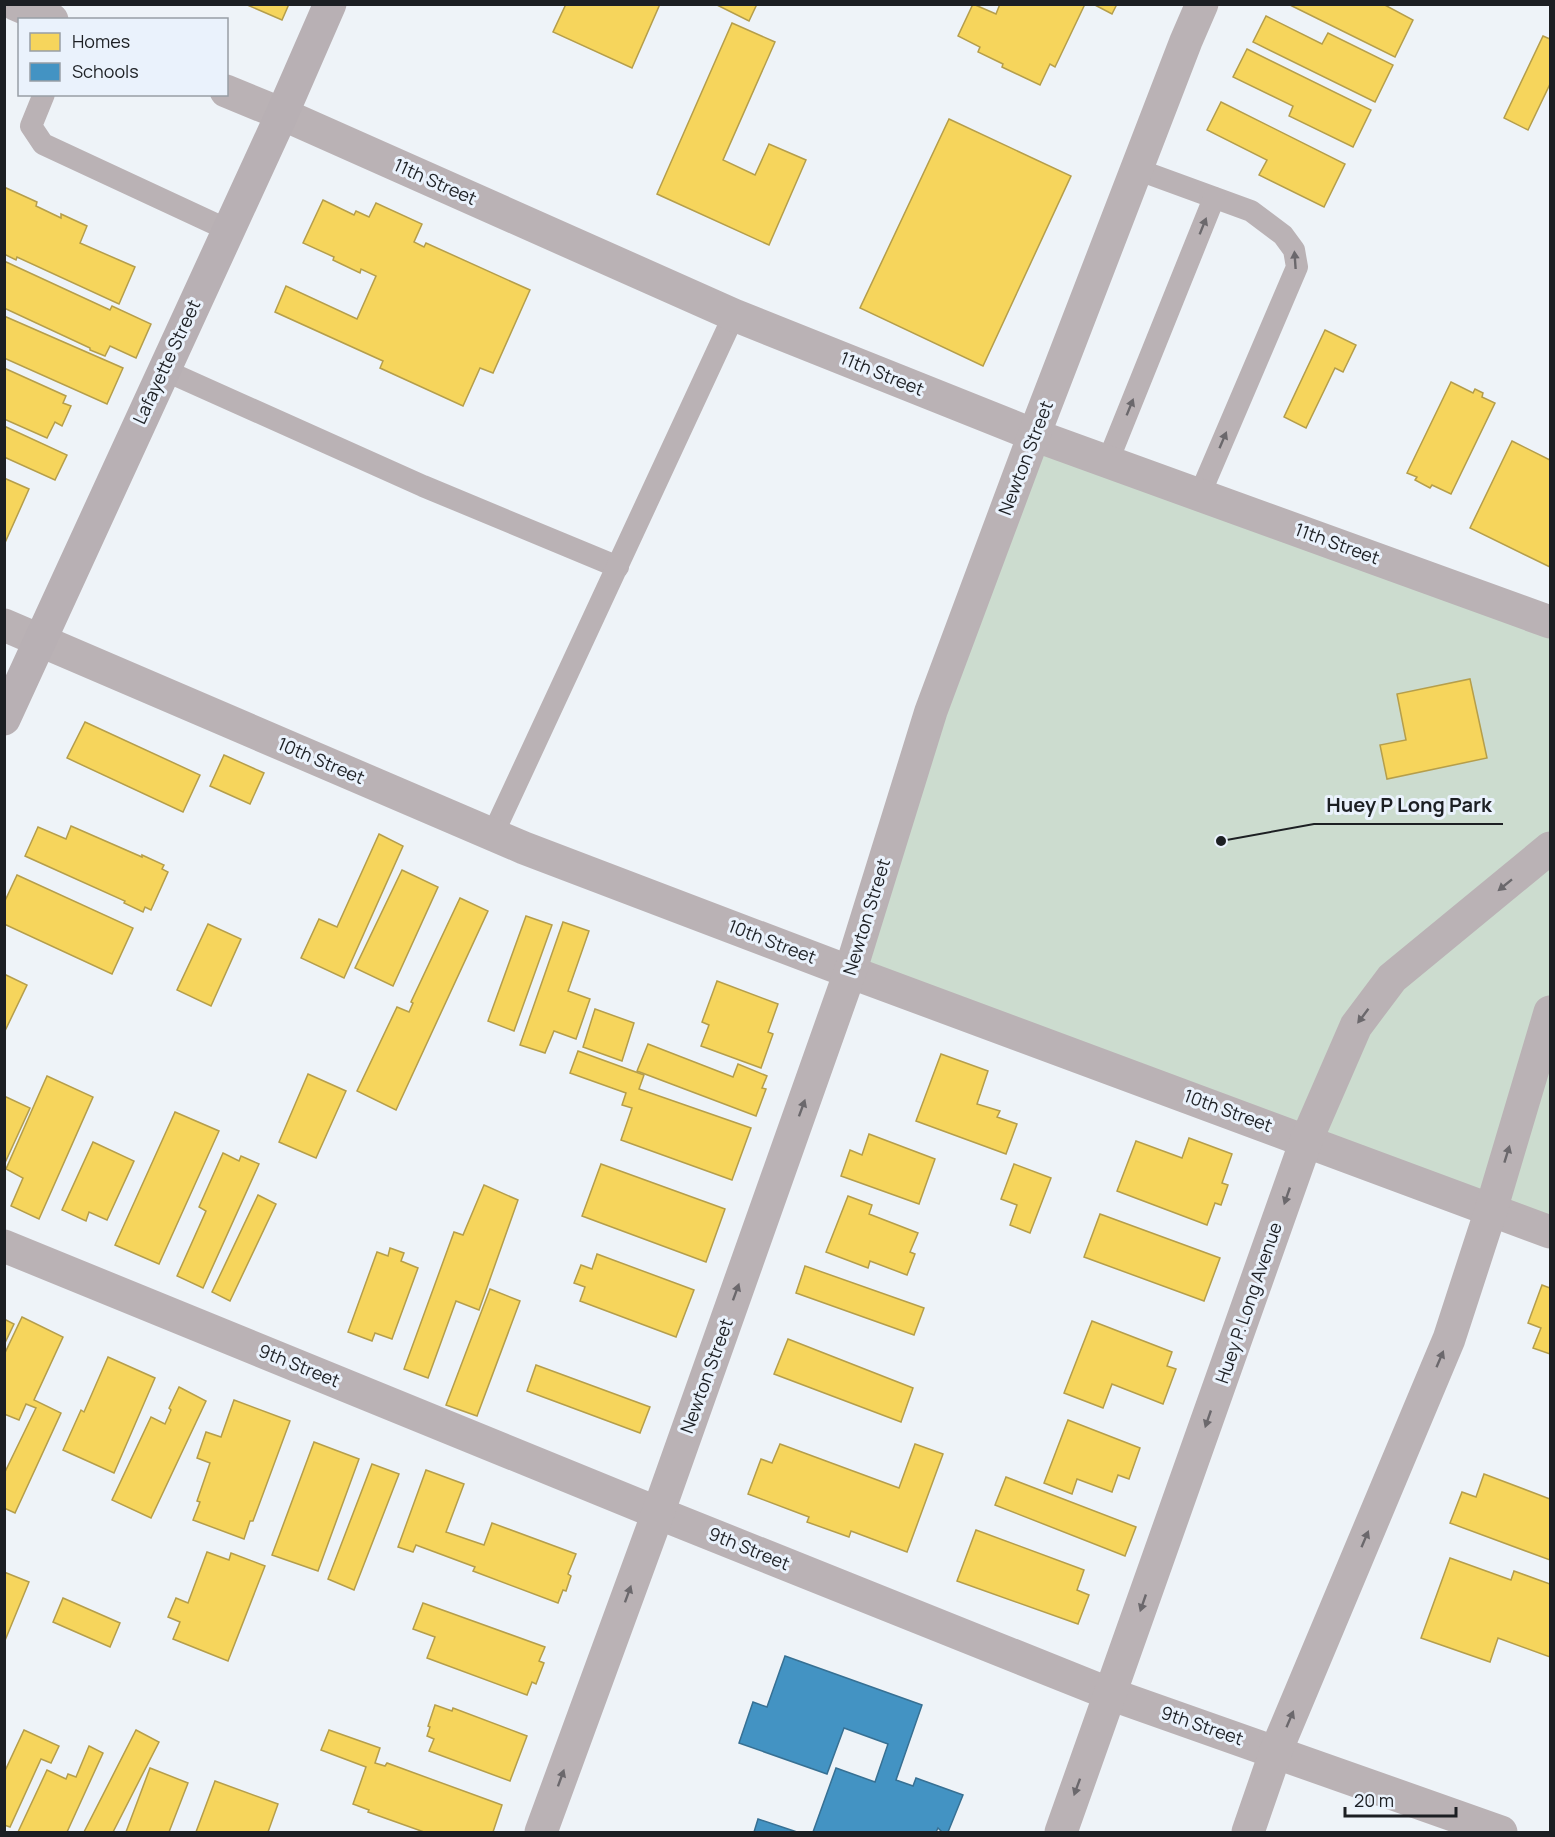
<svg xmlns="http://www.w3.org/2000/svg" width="1555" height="1837" viewBox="0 0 1555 1837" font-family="Manrope,sans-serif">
<rect width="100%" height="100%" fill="#eef3f8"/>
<!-- green -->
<path fill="#ccdccf" d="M1034,435l516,187v610l-700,-260z"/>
<!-- homes -->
<g fill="#f6d55c" stroke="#b59e4b" stroke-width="1.5">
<path d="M245,4h44l-7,16z"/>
<path d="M566,4h94l-28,64 -79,-36z"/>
<path d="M715,4h42l-8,17z"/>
<path d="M973,4l23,10 4,-10h85l-30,63 -5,-3 -10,21 -38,-18 1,-3 -25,-12 2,-5 -22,-11z"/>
<path d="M1093,4h24l-5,10z"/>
<path d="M1288,4h95l30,16 -18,37z"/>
<path d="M1266,16l56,28 6,-11 65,32 -18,37 -122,-60z"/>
<path d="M732,23l43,19 -52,118 32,15 14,-31 37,16 -37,85 -112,-51z"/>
<path d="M1543,36l7,3v45l-22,46 -24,-12z"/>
<path d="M1247,49l124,61 -18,37 -64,-31 4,-10 -60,-29z"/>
<path d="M1221,102l124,62 -21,43 -65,-32 8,-15 -60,-30z"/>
<path d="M949,119l122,57 -88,190 -123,-58z"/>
<path d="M4,187l33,15 -1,4 25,12v-4l26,12 -7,17 55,24 -16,37 -102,-47 -1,3 -12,-6z"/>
<path d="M323,200l31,15 2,-4 13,6 7,-14 46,21 -8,18 10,5 2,-4 104,47 -37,83 -13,-5 -17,38 -83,-38 3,-7 -108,-49 11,-26 71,33 19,-43 -15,-7 -1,4 -27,-13 1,-3 -31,-14z"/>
<path d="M4,261l106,49 2,-4 39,18 -15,34 -26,-12 -5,10 -15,-6v-2l-86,-40z"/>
<path d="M4,316l119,52 -16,36 -103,-46z"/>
<path d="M1325,330l31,15 -13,27 -8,-4 -29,60 -22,-11z"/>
<path d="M4,368l62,28 -3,7 8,3 -9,20 -7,-4 -8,16 -43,-19z"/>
<path d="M1451,382l22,11 2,-4 8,4 -1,4 13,6 -44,91 -19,-9 -2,3 -15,-8 2,-3 -10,-4z"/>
<path d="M4,426l63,29 -12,25 -51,-23z"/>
<path d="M1512,441l38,19v107l-80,-39z"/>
<path d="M4,478l25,11 -25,56z"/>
<path d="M1470,679l17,79 -100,21 -7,-34 26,-5 -9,-46z"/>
<path d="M85,722l115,53 -17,37 -116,-54z"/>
<path d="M224,755l40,18 -14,31 -40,-18z"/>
<path d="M71,826l71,31v-2l22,10 -2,4 6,3 -17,38 -6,-3 -2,5 -19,-9 1,-2 -100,-45 13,-29 28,12z"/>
<path d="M379,834l24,12 -59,132 -43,-20 18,-39 18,8z"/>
<path d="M402,870l36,17 -45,99 -38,-18z"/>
<path d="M17,875l116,53 -21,46 -108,-50v-21z"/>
<path d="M460,898l28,13 -92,199 -39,-19 40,-84 12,5 4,-9 -2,-1z"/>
<path d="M526,916l26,9 -38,106 -26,-10z"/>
<path d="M563,922l26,9 -21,60 22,8 -14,40 -22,-8 -9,22 -25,-8z"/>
<path d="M208,924l33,15 -30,67 -34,-16z"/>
<path d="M4,974l23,11 -23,48z"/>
<path d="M717,981l61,23 -10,28 5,2 -12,34 -60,-22 8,-21 -7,-3z"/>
<path d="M595,1009l39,14 -12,38 -39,-14z"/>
<path d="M648,1044l85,33 5,-13 29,12 -5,12 4,1 -10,27 -119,-45z"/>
<path d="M578,1051l66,24 -5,14 112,39 -19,52 -111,-40 11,-32 -10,-3 4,-12 -56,-20z"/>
<path d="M941,1054l47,17 -11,33 23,7 -3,6 20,7 -11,30 -90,-33z"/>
<path d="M308,1074l38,17 -30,67 -37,-16z"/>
<path d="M47,1076l46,21 -54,122 -28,-13 12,-28 -17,-9z"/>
<path d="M4,1096l26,12 -26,57z"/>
<path d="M175,1112l44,19 -60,133 -44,-19z"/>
<path d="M869,1134l66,25 -16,45 -78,-28 9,-26 12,5z"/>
<path d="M1189,1138l43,16 -10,29 6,2 -7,20 -6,-2 -8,22 -90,-34 19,-50 46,17z"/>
<path d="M93,1142l41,19 -27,59 -18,-8 -3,9 -24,-11z"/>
<path d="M223,1153l16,8 2,-5 18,8 -56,124 -26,-12 29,-65 -7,-4z"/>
<path d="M601,1164l124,45 -19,53 -124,-46z"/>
<path d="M1014,1164l37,14 -21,55 -20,-8 7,-20 -16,-6z"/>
<path d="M484,1185l34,15 -39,110 -23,-9 -28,77 -24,-9 50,-137 9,3z"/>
<path d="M258,1195l18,9 -46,97 -18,-9z"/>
<path d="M848,1196l24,9 -3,9 49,19 -8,19 5,2 -8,21 -37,-14 -2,7 -42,-16z"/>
<path d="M1100,1214l120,44 -16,43 -120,-44z"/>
<path d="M390,1248l14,5 -3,8 17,7 -26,71 -17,-6 -3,8 -24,-9 29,-80 11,4z"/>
<path d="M597,1254l97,36 -18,47 -96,-36 5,-14 -11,-4 7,-18 11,4z"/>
<path d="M805,1266l119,42 -10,27 -118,-42z"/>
<path d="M1542,1285l8,3v66l-17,-6 8,-20 -13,-5z"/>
<path d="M490,1289l30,12 -43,115 -31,-11z"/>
<path d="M22,1317l41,20 -29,63 27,13 -46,100 -11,-5v-34l32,-66 -10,-4 -7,16 -15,-6v-59z"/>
<path d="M4,1319l10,5 -10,21z"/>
<path d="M1092,1321l80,31 -5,14 9,3 -13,35 -51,-20 -9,24 -39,-15z"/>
<path d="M788,1339l125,49 -12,34 -127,-48z"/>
<path d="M108,1357l47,21 -41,95 -51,-23 18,-40 3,2z"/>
<path d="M536,1365l114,42 -10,26 -113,-42z"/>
<path d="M179,1387l27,14 -55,117 -39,-18 39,-83 14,7 6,-14 -2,-2z"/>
<path d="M234,1400l56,21 -37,100h-3l-6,18 -51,-19 7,-18 -3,-1 13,-38 -13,-5 9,-26 15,5z"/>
<path d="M1068,1420l72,28 -11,31 -11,-4 -6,17 -35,-13 -5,15 -28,-11z"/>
<path d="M314,1442l45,17 -41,112 -46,-16z"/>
<path d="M780,1444l119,44 16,-44 28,10 -36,98 -56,-21 -2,6 -42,-15 2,-5 -61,-23 13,-35 11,4z"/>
<path d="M372,1464l27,10 -45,116 -26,-11z"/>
<path d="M426,1470l38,14 -18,48 38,13 8,-22 84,31 -8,20 3,2 -5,15 -3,-1 -5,13 -85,-32 2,-4 -59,-22 -3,7 -15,-5z"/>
<path d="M1484,1474l66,25v61l-100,-37 12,-31 14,5z"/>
<path d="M1006,1477l130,50 -11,29 -130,-51z"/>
<path d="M976,1530l108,40 -7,20 12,5 -11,29 -121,-43z"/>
<path d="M207,1552l22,8 2,-7 34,13 -37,95 -55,-22 7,-17 -12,-5 8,-19 12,5z"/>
<path d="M1450,1558l61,22 3,-9 36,13v73l-52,-19 -8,24 -69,-24z"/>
<path d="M4,1572l25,10 -25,61z"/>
<path d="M63,1598l57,25 -10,24 -57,-25z"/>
<path d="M423,1603l122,44 -6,14 5,2 -8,21 -4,-2 -5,13 -100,-37 8,-21 -22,-8z"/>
<path d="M435,1705l17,6 1,-3 74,28 -17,45 -81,-30 5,-12 -7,-3 3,-9 -2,-1z"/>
<path d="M24,1730l35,16 -8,17 -10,-4 -31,68 -6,-2v-52z"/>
<path d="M136,1730l23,12 -46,90h-29z"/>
<path d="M329,1730l51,18 -5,15 10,3 2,-3 115,42 -9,27h-69l-56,-20 1,-2 -16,-6 13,-37 -45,-17z"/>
<path d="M89,1746l14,7 -36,79h-49l29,-62 19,9 2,-5 8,3z"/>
<path d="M150,1768l38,15 -19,49h-43z"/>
<path d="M215,1781l63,23 -10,28h-72z"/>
</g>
<!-- schools -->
<g fill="#4393c3" stroke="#377093" stroke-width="1.5">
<path d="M785,1656l137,49 -26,75 17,6 3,-8 47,17 -15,37h-6l-4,-4 -2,4h-123l23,-64 39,14 13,-38 -44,-16 -17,46 -88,-31 14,-41 14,5z"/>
<path d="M758,1819l39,13h-43z"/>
</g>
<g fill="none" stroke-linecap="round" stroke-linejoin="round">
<!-- lane -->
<g stroke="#bab2b5" stroke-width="22">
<path d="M44,94l-13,32 12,18 185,86"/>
<path d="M1136,169l115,42 32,24 11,15 3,17 -97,227"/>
<path d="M164,370l259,116 195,81"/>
<path d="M1108,461l106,-263"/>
<path d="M493,834l241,-519"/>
</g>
<!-- street -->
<g stroke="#bab2b5" stroke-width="33">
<path d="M15,4l37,16"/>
<path d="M226,91l56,23 452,201 300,120 516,187"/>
<path d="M4,625l520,223 326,124 700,260"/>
<path d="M4,1246l654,267 452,181 391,138"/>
<path d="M541,1832l117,-319 192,-541 81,-261 103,-276 152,-394 16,-37"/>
<path d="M1061,1832l245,-691 50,-115 36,-48 158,-130"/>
<path d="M1248,1832l28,-81 173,-412 42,-129 59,-198"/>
</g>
<!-- secondary -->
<path stroke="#b8b0b4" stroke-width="33" d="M4,719l278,-605 48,-110"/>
</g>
<!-- one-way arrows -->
<defs><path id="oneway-solid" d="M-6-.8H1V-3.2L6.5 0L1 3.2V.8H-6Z" transform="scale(1.5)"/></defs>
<g fill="#6b686c">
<use href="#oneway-solid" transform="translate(1203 226) rotate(-68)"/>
<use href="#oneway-solid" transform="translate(1295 260) rotate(-94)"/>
<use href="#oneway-solid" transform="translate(1130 407) rotate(-68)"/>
<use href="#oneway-solid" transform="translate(1223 440) rotate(-67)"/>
<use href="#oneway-solid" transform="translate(1505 885) rotate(141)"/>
<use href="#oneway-solid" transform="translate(1363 1016) rotate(127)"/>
<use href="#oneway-solid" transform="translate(802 1108) rotate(-70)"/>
<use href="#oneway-solid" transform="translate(1507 1154) rotate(-73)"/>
<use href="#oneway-solid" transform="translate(1287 1196) rotate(109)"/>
<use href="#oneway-solid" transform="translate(736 1292) rotate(-70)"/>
<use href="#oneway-solid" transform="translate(1440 1359) rotate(-67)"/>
<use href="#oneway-solid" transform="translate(1208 1419) rotate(109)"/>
<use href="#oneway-solid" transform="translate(1365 1539) rotate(-67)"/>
<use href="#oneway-solid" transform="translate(628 1594) rotate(-70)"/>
<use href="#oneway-solid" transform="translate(1143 1603) rotate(109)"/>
<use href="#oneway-solid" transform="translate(1290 1719) rotate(-67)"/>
<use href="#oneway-solid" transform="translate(561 1778) rotate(-70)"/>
<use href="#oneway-solid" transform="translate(1077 1787) rotate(110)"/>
</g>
<g text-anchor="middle" stroke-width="6" stroke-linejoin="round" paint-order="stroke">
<!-- street labels -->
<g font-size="18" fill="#1c1f23" stroke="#eaf2fc">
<text transform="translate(435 182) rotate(24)" y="6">11th Street</text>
<text transform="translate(167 362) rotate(-65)" y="6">Lafayette Street</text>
<text transform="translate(882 374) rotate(22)" y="6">11th Street</text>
<text transform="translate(1026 458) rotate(-69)" y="6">Newton Street</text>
<text transform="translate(1337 544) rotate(20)" y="6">11th Street</text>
<text transform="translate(321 761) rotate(23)" y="6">10th Street</text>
<text transform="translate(867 917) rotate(-73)" y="6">Newton Street</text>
<text transform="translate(772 942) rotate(21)" y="6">10th Street</text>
<text transform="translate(1228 1111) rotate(20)" y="6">10th Street</text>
<text transform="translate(1249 1303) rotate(-71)" y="6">Huey P. Long Avenue</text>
<text transform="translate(299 1366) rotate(22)" y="6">9th Street</text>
<text transform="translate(707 1376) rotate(-70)" y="6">Newton Street</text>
<text transform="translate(749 1549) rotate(22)" y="6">9th Street</text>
<text transform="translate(1202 1726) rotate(19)" y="6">9th Street</text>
</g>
</g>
<!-- callouts -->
<path fill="none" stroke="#1c1f23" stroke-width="2" d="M1221 841L1314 824H1503"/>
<circle fill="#1c1f23" stroke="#eaf2fc" stroke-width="2" cx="1221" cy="841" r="6"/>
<g font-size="20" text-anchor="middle" font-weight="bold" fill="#1c1f23" stroke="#eaf2fc" stroke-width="6" stroke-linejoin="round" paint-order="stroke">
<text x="1409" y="812">Huey P Long Park</text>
</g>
<!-- border -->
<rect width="1555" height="1837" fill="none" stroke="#1c1f23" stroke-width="12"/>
<!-- legend -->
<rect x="18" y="18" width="210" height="78" fill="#eaf2fc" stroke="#989ea5" stroke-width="1.5"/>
<rect x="30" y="33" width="30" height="18" fill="#f6d55c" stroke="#989ea5" stroke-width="1.5"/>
<text x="72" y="48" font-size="18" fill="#1c1f23">Homes</text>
<rect x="30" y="63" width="30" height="18" fill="#4393c3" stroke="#989ea5" stroke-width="1.5"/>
<text x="72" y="78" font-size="18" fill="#1c1f23">Schools</text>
<!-- scale -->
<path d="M1345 1807v9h111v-9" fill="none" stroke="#1c1f23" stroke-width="3"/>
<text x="1354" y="1807" font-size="18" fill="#1c1f23" stroke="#eaf2fc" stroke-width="4.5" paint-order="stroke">20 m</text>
</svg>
